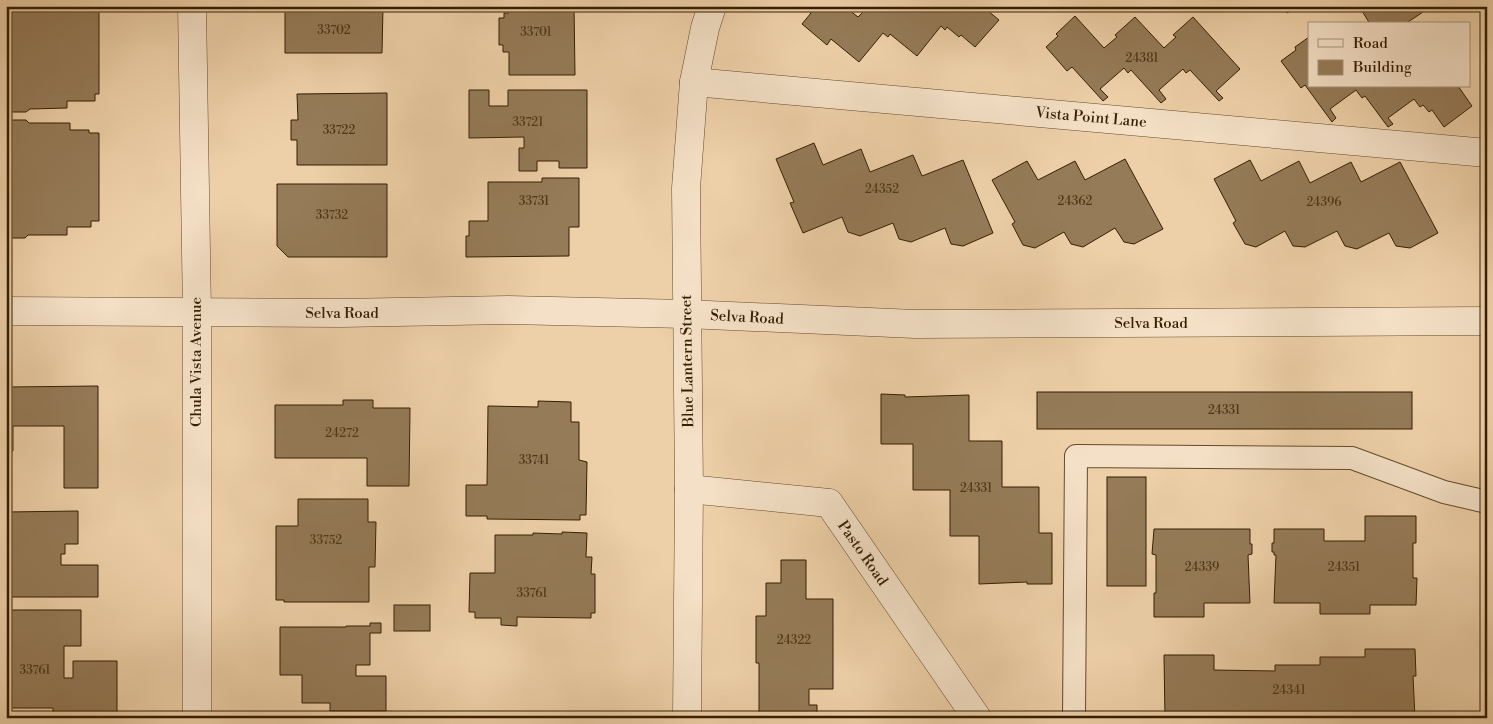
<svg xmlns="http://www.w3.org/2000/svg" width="1493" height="724" viewBox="0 0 1493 724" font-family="'Libre Bodoni',serif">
<rect width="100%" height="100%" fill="#eed0a8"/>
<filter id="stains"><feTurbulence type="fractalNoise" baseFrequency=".004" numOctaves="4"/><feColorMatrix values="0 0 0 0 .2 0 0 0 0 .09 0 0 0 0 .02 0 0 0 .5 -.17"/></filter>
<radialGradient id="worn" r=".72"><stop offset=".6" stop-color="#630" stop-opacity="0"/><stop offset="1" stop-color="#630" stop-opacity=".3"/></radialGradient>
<!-- building -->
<g fill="#957b58" stroke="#351f02">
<path d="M6,6l93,1v87h-4v7h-28v7l-37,1 -4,3h-20z"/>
<path d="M285,6h98l-1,47h-97z"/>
<path d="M509,6h65l1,69h-66v-23h-6v-7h-4v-27h5v-5h5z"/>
<path d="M812,6h38l1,1 -2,3 9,7 11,-11h42l5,5 5,-5h61l17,14 -24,27 -14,-12 -2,2 -12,-10 -2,3 -4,-4 -24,30 -27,-22 -2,3 -5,-4 -24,29 -28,-23 -4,6 -25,-21 9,-11 -3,-2z"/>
<path d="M1282,6h16l-11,7z"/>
<path d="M1359,6h73l-27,18h-35z"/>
<path d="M1075,16l29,32 13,-11 -2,-2 20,-18 29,31 12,-11 -3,-2 20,-18 47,52 -24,22 7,7 -4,3 -29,-31 -4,3 -3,-4 -24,21 7,9 -5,4 -30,-33 -3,3 -4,-5 -24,21 8,8 -5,4 -31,-34 -5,4 -21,-24 12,-11 -2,-2z"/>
<path d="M1309,37v49h149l14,20 -28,21 -12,-17 -3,2 -6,-7 -3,2 -6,-8 -26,19 5,6 -5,3 -23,-31 -3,2 -6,-8 -26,19 6,9 -4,4 -27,-37 -4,3 -20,-27 15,-11 -1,-3z"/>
<path d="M469,90h20v16h19v-16h79v78h-28v-7h-22v10h-18v-23h5v-11l-55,1z"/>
<path d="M387,93v72h-90v-25h-6v-20h7l-1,-26z"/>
<path d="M6,120h20l3,3h41v7h19v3h10v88h-8v6h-24v8h-39l-3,3h-19z"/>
<path d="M814,143l9,22 38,-16 9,23 43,-17 9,21 41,-16 30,73 -30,13 -12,-2 -6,-16 -34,14 -12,-3 -6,-16 -33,13 -12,-4 -6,-15 -39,16 -13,-30 4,-1 -18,-43z"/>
<path d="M1125,159l38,70 -29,15 -10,-2 -9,-14 -32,19 -12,-3 -7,-12 -29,16 -12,-3 -11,-21 3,-2 -23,-42 35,-19 11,19 37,-19 10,19z"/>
<path d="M1250,160l11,21 38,-20 11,22 41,-21 10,20 39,-20 38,71 -28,15 -14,-2 -7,-13 -32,16 -12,-3 -8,-15 -32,16 -12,-1 -8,-15 -29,16 -11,-3 -12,-21 3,-2 -22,-42z"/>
<path d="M542,178h37v49h-10v29l-103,1v-21h3v-15h19v-39h54z"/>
<path d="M277,184h110v73h-99l-11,-11z"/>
<path d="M98,386v102h-34v-62h-51v25h-7v-64z"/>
<rect x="1037" y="392" width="375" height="37"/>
<path d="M881,394l24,1v2l64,-2v46h33v46h37v46h13v51h-25v-2l-48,2v-48h-29v-46h-37v-46h-32z"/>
<path d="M343,400h30v8h37l-1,78h-42v-28h-92v-53h68z"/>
<path d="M538,401l33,1v20h8v38l8,2 -1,53h-6v5l-93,-1v-3h-21v-31h21l1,-79 50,1z"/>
<rect x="1107" y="477" width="39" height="109"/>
<path d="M298,499h70v23h8l-1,45h-6v35h-85v-2h-8v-74h22z"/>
<path d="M78,511v33h-13v10h-4v11h37v32h-92v-85z"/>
<path d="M1365,516h51v27h-3v35h4l-1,27h-46v9h-50v-11h-46l2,-48h-2v-3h-2v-9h2v-14h50v12h41z"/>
<path d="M1154,529h96v15h2v10l-4,1 2,48h-46v14h-50v-24h2v-38l-4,-1z"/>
<path d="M562,532l25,1 -1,24h6l-1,17h4v39h-4v5l-74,-1v9l-16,-1v-7h-26v-6h-6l1,-39h25v-38h38v-2l29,1z"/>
<path d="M781,560h25v39h27v90h-24v16h8v13h-58v-55h-3v-47h10v-33h15z"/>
<rect x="394" y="605" width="36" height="26"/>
<path d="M6,610h75v36h-17v32h9v-17h44v53h-64v-6h-47z"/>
<path d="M370,623h11v10h-11v32h-14v11h30v35h-56v-8h-28v-28h-22v-48h66v-1h24z"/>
<path d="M1365,649h50l1,27h-3l2,42h-140v-5h-18v5h-92l-1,-63h50v15l61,1v-6h45v-8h45z"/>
</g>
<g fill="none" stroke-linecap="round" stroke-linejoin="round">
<!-- service casing -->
<g stroke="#634b2c" stroke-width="24">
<path id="service" d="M1074,718l2,-262 276,2 92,34 43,10"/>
</g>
<!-- minor casing -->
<g stroke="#634b2c" stroke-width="29">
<g id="minor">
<path d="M192,6l5,307v405"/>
<path d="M694,82l793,71"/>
<path d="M689,489l140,14 148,215"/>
</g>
</g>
<!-- tertiary casing -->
<g stroke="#634b2c" stroke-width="29">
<g id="tertiary">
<path d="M6,311l335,2 167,-3 178,4 229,10 572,-3"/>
<path d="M687,718l2,-229 -3,-301 8,-106 11,-54 7,-22"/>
</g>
</g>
<!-- service -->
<use href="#service" stroke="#f4e0c6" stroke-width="22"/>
<!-- minor -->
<use href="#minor" stroke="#f4e0c6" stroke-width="28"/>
<!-- tertiary -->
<use href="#tertiary" stroke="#f4e0c6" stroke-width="28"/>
</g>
<g text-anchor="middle" stroke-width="4.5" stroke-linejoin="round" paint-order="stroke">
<!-- number labels -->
<g font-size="12" fill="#4d3618">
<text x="334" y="34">33702</text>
<text x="536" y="36">33701</text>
<text x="1142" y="62">24381</text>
<text x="528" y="126">33721</text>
<text x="339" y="134">33722</text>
<text x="882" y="193">24352</text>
<text x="534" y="205">33731</text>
<text x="1075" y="205">24362</text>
<text x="1324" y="206">24396</text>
<text x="332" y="219">33732</text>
<text x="1224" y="414">24331</text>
<text x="342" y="437">24272</text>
<text x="534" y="464">33741</text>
<text x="976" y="492">24331</text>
<text x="326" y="544">33752</text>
<text x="1202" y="571">24339</text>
<text x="1344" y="571">24351</text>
<text x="532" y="597">33761</text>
<text x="794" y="644">24322</text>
<text x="35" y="674">33761</text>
<text x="1289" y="694">24341</text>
</g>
<!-- street labels -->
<g font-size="15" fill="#351f02" stroke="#f4e0c6">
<text transform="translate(1091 117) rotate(5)" y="5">Vista Point Lane</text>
<text x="342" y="318">Selva Road</text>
<text transform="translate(747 317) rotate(3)" y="5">Selva Road</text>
<text x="1151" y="328">Selva Road</text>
<text transform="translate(687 361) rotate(-91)" y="5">Blue Lantern Street</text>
<text transform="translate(196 362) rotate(-90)" y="5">Chula Vista Avenue</text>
<text transform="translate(863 553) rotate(55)" y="5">Pasto Road</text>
</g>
</g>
<!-- margin -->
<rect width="1493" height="724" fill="none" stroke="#eed0a8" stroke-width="25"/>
<rect x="8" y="8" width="1478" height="709" fill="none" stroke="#351f02" stroke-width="2.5"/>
<rect x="12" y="12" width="1468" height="699" fill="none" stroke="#351f02"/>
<!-- legend -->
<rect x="1308" y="22" width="162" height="65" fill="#f4e0c6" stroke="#a89378"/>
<rect x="1318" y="39" width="25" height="8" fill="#f4e0c6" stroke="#a89378"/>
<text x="1353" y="48" font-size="15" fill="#351f02">Road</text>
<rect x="1318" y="60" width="25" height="15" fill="#957b58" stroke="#a89378"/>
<text x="1353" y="72" font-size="15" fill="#351f02">Building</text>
<rect width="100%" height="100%" filter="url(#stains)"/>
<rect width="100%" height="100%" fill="url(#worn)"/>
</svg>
